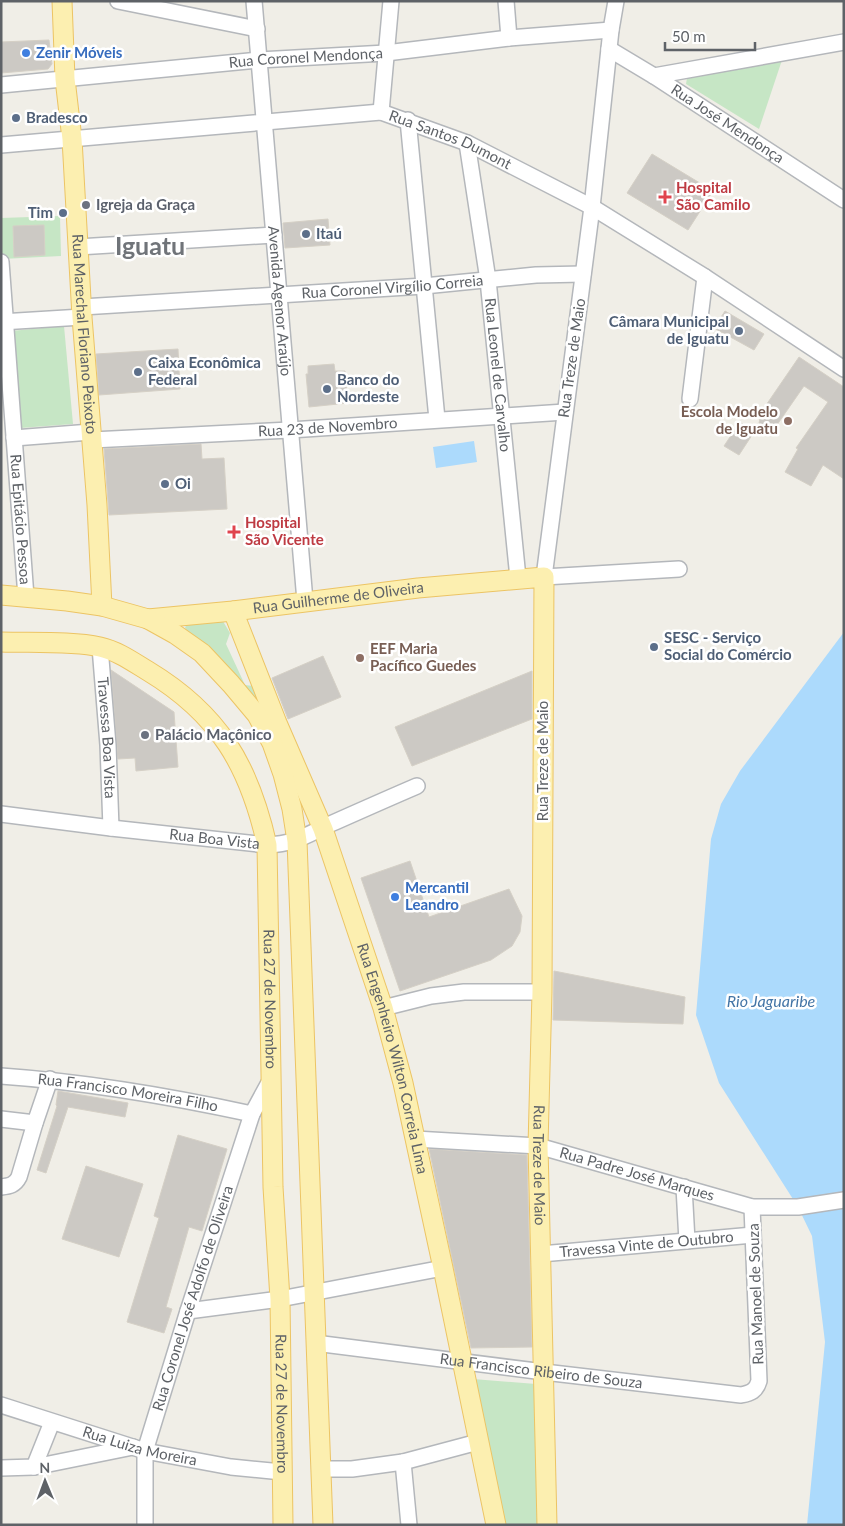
<svg xmlns="http://www.w3.org/2000/svg" width="845" height="1526" viewBox="0 0 845 1526" font-family="Lato,sans-serif">
<rect width="100%" height="100%" fill="#f0eee7"/>
<!-- green -->
<g fill="#c6e6c5">
<path d="M782,60l-23,69 -73,-45 1,-6 3,-2z"/>
<path d="M60,216l1,40 -59,3 -1,-41z"/>
<path d="M64,326l9,98 -53,4 -9,-97z"/>
<path d="M221,618l9,15 -4,11 19,41 8,1 28,60 -96,-118 2,-5z"/>
<path d="M473,1379l63,5 3,141h-35z"/>
</g>
<!-- water -->
<g fill="#acdafc">
<path d="M474,441l3,21 -41,6 -3,-21z"/>
<path d="M844,632v893h-37l18,-183 -13,-106 -14,-29 -79,-124 -23,-68 15,-176 10,-35 19,-33z"/>
</g>
<!-- building -->
<g fill="#ccc9c4" stroke="#d5d0c6">
<path d="M49,40l3,24 -4,5 -47,4v-31z"/>
<path d="M652,154l61,37 -25,39 -61,-37z"/>
<path d="M328,219l2,26 -45,3 -2,-25z"/>
<path d="M44,225l1,30 -31,2 -1,-31z"/>
<path d="M725,311l39,23 -10,16 -40,-22z"/>
<path d="M178,349l2,40 -81,6 -3,-41z"/>
<path d="M799,357l45,30v92l-21,-14 -12,21 -26,-14 13,-23 -2,-1 32,-46 -24,-16 -32,46 -13,-9 3,-12z"/>
<path d="M334,364l1,7h10l3,32 -39,4 -3,-33h2v-8z"/>
<path d="M740,422l14,10 -15,23 -15,-9z"/>
<path d="M201,444l1,15 22,-1 3,51 -118,6 -5,-66z"/>
<path d="M323,656l18,41 -53,22 -16,-41z"/>
<path d="M111,670l63,42 4,55 -42,4 -1,-13 -17,1z"/>
<path d="M532,671v48l-120,47 -17,-39z"/>
<path d="M410,861l19,56 80,-28 13,27 -2,16 -8,14 -21,14 -91,31 -39,-113z"/>
<path d="M554,971l131,26 -2,27 -130,-4z"/>
<path d="M58,1091l70,12 -3,14 -57,-10 -22,66 -9,-3 20,-64 -1,-1z"/>
<path d="M178,1135l49,14 -25,82 -13,-4 -23,80 6,2 -8,24 -37,-11 32,-104 -5,-2z"/>
<path d="M429,1149l98,6 5,192 -61,1z"/>
<path d="M86,1166l57,18 -24,73 -57,-18z"/>
</g>
<g fill="none" stroke-linecap="round" stroke-linejoin="round">
<!-- minor casing -->
<g stroke="#b4b7bb" stroke-width="18">
<g id="minor">
<path d="M118,1l139,28"/>
<path id="s1" d="M254,1l51,600"/>
<path d="M506,1l3,37"/>
<path d="M616,1l-5,29 -19,177 -48,370 135,-8"/>
<path id="s2" d="M609,49l45,27 190,124"/>
<path d="M654,76l190,-34"/>
<path id="s3" d="M1,85l258,-25 127,-7 123,-15 102,-8"/>
<path d="M381,112l10,-111"/>
<path d="M408,120l29,299"/>
<path id="s4" d="M467,143l21,137 30,298"/>
<path id="s5" d="M1,145l380,-33 86,31 125,64 113,70 139,92"/>
<path d="M78,247l196,-12"/>
<path id="s6" d="M1,262l25,335"/>
<path id="s7" d="M82,307l342,-21 112,-11 47,-1"/>
<path d="M1,322l81,-5"/>
<path d="M690,399l15,-122"/>
<path d="M14,438l77,-6"/>
<path id="s8" d="M92,440l198,-10 275,-18"/>
<path id="s9" d="M100,647l8,98 3,83"/>
<path id="s10" d="M1,814l110,14 156,17c30,-1 42,-12 68,-23 27,-12 54,-24 82,-36"/>
<path d="M383,1008l48,-12 33,-4h78"/>
<path id="s11" d="M1,1076c85,6 168,20 251,38"/>
<path d="M1,1119l34,4"/>
<path id="s12" d="M415,1139l123,7 214,61h46l46,-7"/>
<path d="M1,1187c9,-1 14,-2 18,-10l16,-54 15,-44"/>
<path d="M684,1187l3,54"/>
<path id="s13" d="M541,1254l212,-19"/>
<path d="M188,1311l92,-12 163,-31"/>
<path id="s14" d="M315,1343l229,29 197,23c10,-2 15,-4 18,-14l-7,-174"/>
<path id="s15" d="M1,1405l144,46 86,16 51,5"/>
<path d="M403,1462l6,63"/>
<path d="M34,1467l18,-45"/>
<path d="M1,1468l33,-1 99,-20"/>
<path d="M321,1469h31l51,-7 75,-20"/>
<path id="s16" d="M145,1525v-74l43,-140 64,-197 19,-35"/>
</g>
</g>
<!-- major casing -->
<g stroke="#ecc464" stroke-width="21">
<g id="major">
<path id="s17" d="M62,1l3,78 7,60 10,178 15,188 5,101"/>
<path id="s18" d="M1,595l66,6 35,5 46,13 85,-8 185,-23 126,-11 -2,415 -4,154 9,379"/>
<path id="s19" d="M233,611l44,112 46,106 60,179 20,75 40,185 53,257"/>
<path d="M148,619l27,15 27,19 29,31 26,31 15,28 11,31 9,35 5,32 26,684"/>
<path id="s20" d="M1,642c30,1 72,-1 99,5 18,4 33,15 48,24 71,43 101,94 119,174l6,342 7,112 3,226"/>
</g>
</g>
<!-- minor -->
<use href="#minor" stroke="#fff" stroke-width="15"/>
<!-- major -->
<use href="#major" stroke="#fcefb0" stroke-width="19"/>
</g>
<!-- markers -->
<g fill="#3f7fe0" stroke="#fff" stroke-width="2">
<circle cx="26" cy="53" r="5"/>
<circle cx="395" cy="897" r="5"/>
</g>
<g fill="#5c6f8a" stroke="#fff" stroke-width="2">
<circle cx="16" cy="118" r="5"/>
<circle cx="63" cy="213" r="5"/>
<circle cx="306" cy="234" r="5"/>
<circle cx="739" cy="331" r="5"/>
<circle cx="138" cy="372" r="5"/>
<circle cx="327" cy="389" r="5"/>
<circle cx="165" cy="484" r="5"/>
<circle cx="654" cy="647" r="5"/>
</g>
<g fill="#e0444e" stroke="#fff" stroke-width="2">
<path d="M662.5 189.5h5v5h5v5h-5v5h-5v-5h-5v-5h5z"/>
<path d="M231.5 524.5h5v5h5v5h-5v5h-5v-5h-5v-5h5z"/>
</g>
<g fill="#6b7280" stroke="#fff" stroke-width="2">
<circle cx="86" cy="205" r="5"/>
<circle cx="145" cy="735" r="5"/>
</g>
<g fill="#8d6e63" stroke="#fff" stroke-width="2">
<circle cx="788" cy="421" r="5"/>
<circle cx="360" cy="658" r="5"/>
</g>
<g text-anchor="middle" stroke-width="5" stroke-linejoin="round" paint-order="stroke">
<!-- shop labels -->
<g font-size="15" font-weight="bold" fill="#366cbe" stroke="#fff" text-anchor="start">
<text x="36" y="58">Zenir Móveis</text>
<text x="405" y="893">Mercantil<tspan x="405" dy="17">Leandro</tspan></text>
</g>
<!-- street labels -->
<g font-size="15" fill="#5e6267" stroke="#fff">
<text dy="5" stroke="none"><textPath href="#s3" startOffset="306">Rua Coronel Mendonça</textPath></text>
<text dy="5" stroke="none"><textPath href="#s2" startOffset="140">Rua José Mendonça</textPath></text>
<text dy="5" stroke="none"><textPath href="#s5" startOffset="456">Rua Santos Dumont</textPath></text>
<text dy="5" stroke="none"><textPath href="#s7" startOffset="311">Rua Coronel Virgílio Correia</textPath></text>
<text dy="5" stroke="none"><textPath href="#s1" startOffset="301">Avenida Agenor Araújo</textPath></text>
<text dy="5" stroke="none"><textPath href="#s17" startOffset="334">Rua Marechal Floriano Peixoto</textPath></text>
<text transform="translate(572 358) rotate(-82)" y="5">Rua Treze de Maio</text>
<text dy="5" stroke="none"><textPath href="#s4" startOffset="234">Rua Leonel de Carvalho</textPath></text>
<text dy="5" stroke="none"><textPath href="#s8" startOffset="236">Rua 23 de Novembro</textPath></text>
<text dy="5" stroke="none"><textPath href="#s6" startOffset="258">Rua Epitácio Pessoa</textPath></text>
<text dy="5" stroke="none"><textPath href="#s18" startOffset="341">Rua Guilherme de Oliveira</textPath></text>
<text dy="5" stroke="none"><textPath href="#s9" startOffset="91">Travessa Boa Vista</textPath></text>
<text transform="translate(543 761) rotate(-90)" y="5">Rua Treze de Maio</text>
<text dy="5" stroke="none"><textPath href="#s10" startOffset="215">Rua Boa Vista</textPath></text>
<text dy="5" stroke="none"><textPath href="#s20" startOffset="525">Rua 27 de Novembro</textPath></text>
<text dy="5" stroke="none"><textPath href="#s19" startOffset="476">Rua Engenheiro Wilton Correia Lima</textPath></text>
<text dy="5" stroke="none"><textPath href="#s11" startOffset="128">Rua Francisco Moreira Filho</textPath></text>
<text dy="5" stroke="none"><textPath href="#s18" startOffset="1136">Rua Treze de Maio</textPath></text>
<text dy="5" stroke="none"><textPath href="#s12" startOffset="226">Rua Padre José Marques</textPath></text>
<text dy="5" stroke="none"><textPath href="#s13" startOffset="106">Travessa Vinte de Outubro</textPath></text>
<text transform="translate(756 1294) rotate(-92)" y="5">Rua Manoel de Souza</text>
<text dy="5" stroke="none"><textPath href="#s16" startOffset="234">Rua Coronel José Adolfo de Oliveira</textPath></text>
<text dy="5" stroke="none"><textPath href="#s14" startOffset="228">Rua Francisco Ribeiro de Souza</textPath></text>
<text dy="5" stroke="none"><textPath href="#s20" startOffset="930">Rua 27 de Novembro</textPath></text>
<text dy="5" stroke="none"><textPath href="#s15" startOffset="145">Rua Luiza Moreira</textPath></text>
</g>
<!-- service labels -->
<g font-size="15" font-weight="bold" fill="#4e5e75" stroke="#fff" text-anchor="start">
<text x="26" y="123">Bradesco</text>
<text x="53" y="218" text-anchor="end">Tim</text>
<text x="316" y="239">Itaú</text>
<text x="729" y="327" text-anchor="end">Câmara Municipal<tspan x="729" dy="17">de Iguatu</tspan></text>
<text x="148" y="368">Caixa Econômica<tspan x="148" dy="17">Federal</tspan></text>
<text x="337" y="385">Banco do<tspan x="337" dy="17">Nordeste</tspan></text>
<text x="175" y="489">Oi</text>
<text x="664" y="643">SESC - Serviço<tspan x="664" dy="17">Social do Comércio</tspan></text>
</g>
<!-- health labels -->
<g font-size="15" font-weight="bold" fill="#be3a42" stroke="#fff" text-anchor="start">
<text x="676" y="193">Hospital<tspan x="676" dy="17">São Camilo</tspan></text>
<text x="245" y="528">Hospital<tspan x="245" dy="17">São Vicente</tspan></text>
</g>
<!-- worship labels -->
<g font-size="15" font-weight="bold" fill="#5b616d" stroke="#fff" text-anchor="start">
<text x="96" y="210">Igreja da Graça</text>
<text x="155" y="740">Palácio Maçônico</text>
</g>
<!-- education labels -->
<g font-size="15" font-weight="bold" fill="#785e54" stroke="#fff" text-anchor="end">
<text x="778" y="417">Escola Modelo<tspan x="778" dy="17">de Iguatu</tspan></text>
<text x="370" y="654" text-anchor="start">EEF Maria<tspan x="370" dy="17">Pacífico Guedes</tspan></text>
</g>
<!-- water labels -->
<g font-size="16" font-style="italic" fill="#4475a6" stroke="#fff">
<text x="771" y="1007">Rio Jaguaribe</text>
</g>
<!-- town labels -->
<g font-size="25" font-weight="bold" fill="#707479" stroke="#fff">
<text x="150" y="255">Iguatu</text>
</g>
</g>
<!-- border -->
<rect width="845" height="1526" fill="none" stroke="#5e6267" stroke-width="5"/>
<!-- north arrow -->
<g transform="translate(45 1481) rotate(359)" stroke="#ffffff" stroke-width="4" paint-order="stroke">
<path d="M0-4L9 19L0 12L-9 19Z" fill="#5e6267"/>
<text y="-8" font-size="14" font-weight="bold" text-anchor="middle" fill="#5e6267">N</text>
</g>
<!-- scale -->
<path d="M665 42v8h90v-8" fill="none" stroke="#5e6267" stroke-width="2.5"/>
<text x="672" y="42" font-size="15" fill="#5e6267" stroke="#ffffff" stroke-width="4" paint-order="stroke">50 m</text>
</svg>
